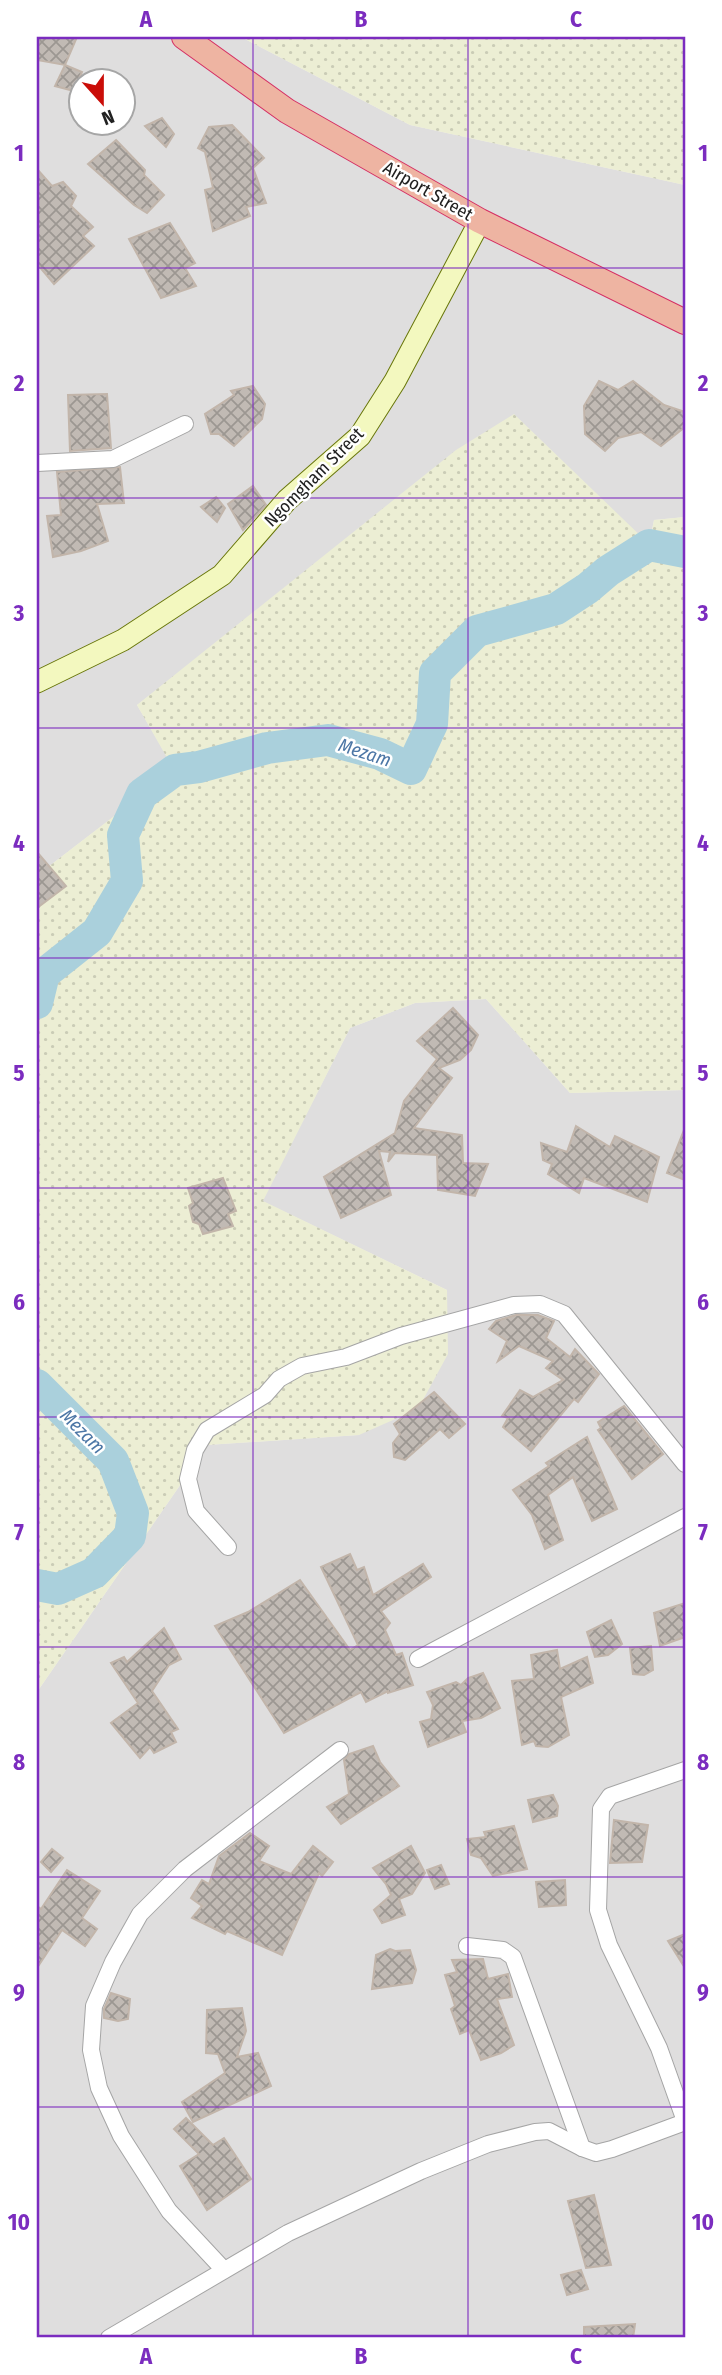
<svg xmlns="http://www.w3.org/2000/svg" width="722" height="2375" viewBox="0 0 722 2375" font-family="'Fira Sans Condensed',sans-serif">
<defs>
<pattern id="farmland-dots" width="8" height="8" patternUnits="userSpaceOnUse" patternTransform="scale(1.75)"><rect width="8" height="8" fill="#eceed4"/><path d="M2 2h.1M6 6h.1" fill="none" stroke="#caccb6" stroke-width="1.8" stroke-linecap="round"/></pattern>
<pattern id="building-cross-hatch" width="8" height="8" patternUnits="userSpaceOnUse" patternTransform="scale(1.75)"><rect width="8" height="8" fill="#c1bab4"/><path d="M0 0l8 8M0 8l8-8" fill="none" stroke="#9c9792"/></pattern>
</defs>
<rect width="100%" height="100%" fill="#f1eee8"/>
<!-- residential -->
<g fill="#dfdede" fill-rule="evenodd">
<path d="M37,37h204l169,88 275,60v332l-31,3 -5,25 -135,-130 -377,290 38,65 -127,97 -11,19zM80,80h42v42h-42z"/>
<path d="M486,999l84,94 115,-3v1248h-648v-646l148,-214 6,-32 168,-11 88,-145 -185,-89 88,-173 65,-25z"/>
</g>
<!-- farmland -->
<g fill="url(#farmland-dots)">
<path d="M241,37h444v148l-275,-60z"/>
<path d="M514,414l135,130 5,-24 31,-3v573l-115,3 -84,-94 -71,4 -65,25 -87,173 184,89 1,64 -30,55 -59,26 -168,11 -6,32 -148,214v-806l11,-19 126,-97 -37,-65 319,-255z"/>
</g>
<g fill="none" stroke-linecap="round" stroke-linejoin="round">
<!-- river -->
<g stroke="#aad0dc" stroke-width="32">
<path d="M37,1003l7,-29 53,-42 30,-51 -4,-46 19,-41 33,-24 24,-3 68,-19 61,-8 52,14 31,15 21,-45 3,-51 42,-42 79,-22 32,-21 20,-17 41,-26 36,7"/>
<path d="M37,1385l76,76 20,52 -3,23 -36,37 -36,16 -21,-4"/>
</g>
</g>
<!-- building -->
<g fill="url(#building-cross-hatch)" stroke="#c2b5aa" stroke-width="2">
<path d="M39,37h38l-12,28 -28,-5z"/>
<path d="M65,65l17,7 -8,19 -19,-5z"/>
<path d="M162,118l12,16 -8,13 -21,-21z"/>
<path d="M232,125l32,33 -11,10 13,35 -20,4 4,9 -37,15 -8,-41 8,-2 -8,-36 -7,-4 11,-21z"/>
<path d="M116,140l29,30 -1,5 20,20 -17,18 -13,-8 -46,-41z"/>
<path d="M37,169l15,17 11,-4 13,14 -5,10 22,21 -10,9 11,10 -40,38 -17,-20z"/>
<path d="M170,223l25,40 -10,5 11,18 -35,12 -32,-59z"/>
<path d="M599,381l19,9 15,-9 31,24 21,7v15l-24,19 -20,-14 -23,6 -13,13 -20,-17 -1,-28z"/>
<path d="M253,386l12,18 -3,15 -28,27 -15,-12h-8l-6,-20 29,-19 -3,-4z"/>
<path d="M107,394l4,54 -41,3 -2,-56z"/>
<path d="M120,467l4,36 -27,1 11,37 -27,10 -28,6 -6,-41 14,-1 -4,-43z"/>
<path d="M253,486l13,19 -23,25 -15,-26z"/>
<path d="M216,497l9,11 -8,14 -16,-15z"/>
<path d="M37,852l29,34 -29,22z"/>
<path d="M453,1008l25,27 -7,15 -11,10 -21,8 13,10 -38,50 48,7 1,28 25,1 -13,32 -37,-6 -1,-35 -42,-2 -7,9 2,-10 -11,-1 12,44 -50,23 -17,-41 71,-44 9,-32 33,-42 -20,-18z"/>
<path d="M576,1126l34,21 5,-11 44,21 -12,45 -63,-24 -5,15 -31,-19 4,-10 -9,-4 -2,-17 26,9z"/>
<path d="M684,1130h1v50l-18,-7z"/>
<path d="M223,1178l13,33 -8,3 5,12 -30,8 -4,-10 -6,-2 -4,-16 4,-3 -5,-15z"/>
<path d="M516,1315h22l16,6 -8,17 24,19 5,-8 24,25 -21,28 -4,-3 -43,52 -28,-24 5,-9 -6,-2 18,-26 13,7 30,-17 -17,-12 7,-7 -34,-15 -21,15 9,-20 -18,-12 7,-8z"/>
<path d="M434,1392l31,32 -16,14 -9,-9 -35,31 -11,-3 -1,-14 7,-9 -6,-10z"/>
<path d="M624,1406l39,48 -31,25 -34,-49 3,-2 -3,-6z"/>
<path d="M587,1437l30,72 -25,12 -19,-44 -25,18 15,45 -18,9 -13,-34 -19,-25 36,-24 -3,-3z"/>
<path d="M350,1554l7,16 7,-3 9,28 50,-31 8,13 -50,34 9,12 -5,7 11,25 6,-2 11,32 -25,8v-2l-22,11 -5,-10 -77,41 -69,-107 33,-14 52,-32 50,70 8,-5 -37,-78z"/>
<path d="M685,1603v34l-25,9 -6,-33z"/>
<path d="M611,1620l11,24 -14,11 -13,2 -8,-25z"/>
<path d="M164,1628l17,31 -12,6 -17,26 26,38 -7,3 5,10 -22,11 -4,-6 -10,11 -29,-35 27,-20 -27,-40 13,-6 3,5z"/>
<path d="M651,1646l2,24 -9,5 -11,-1 -3,-26z"/>
<path d="M557,1650l3,19 27,-12 6,26 -32,14 8,38 -21,12 -12,-1 -2,-5 -12,4 -10,-64 22,-2 -3,-24z"/>
<path d="M483,1673l17,35 -19,10 -19,3 4,11 -38,15 -8,-25 11,-3 2,-14 -6,-13 29,-10 5,3 7,-7z"/>
<path d="M373,1746l7,16 19,24 -58,38 -14,-17 22,-13 -5,-34 5,-6z"/>
<path d="M553,1795l5,11 -1,10 -24,6 -5,-22z"/>
<path d="M614,1820l34,5 -6,37 -32,1z"/>
<path d="M514,1826l13,43 -34,7 -12,-18 -10,-3 -4,-16 19,-2 -2,-5z"/>
<path d="M250,1833l19,13 -10,15 32,13 22,-28 20,16 -11,14 -3,-3 -37,82 -55,-24 -2,3 -33,-16 10,-12 -11,-8 11,-18 7,4 10,-28z"/>
<path d="M411,1846l14,27 -13,21 -13,5 6,16 -23,8 -8,-13 17,-15 -5,-11 -13,-16z"/>
<path d="M52,1849l11,9 -12,14 -10,-10z"/>
<path d="M441,1865l8,19 -14,5 -8,-19z"/>
<path d="M67,1870l33,21 -18,27 15,11 -12,17 -23,-16 -25,38v-62l4,3z"/>
<path d="M565,1880l1,25 -27,2 -3,-25z"/>
<path d="M685,1934v34l-17,-27z"/>
<path d="M390,1949l5,2 15,-1 6,20 -4,13 -40,6 4,-34z"/>
<path d="M483,1959l5,20 20,-5 4,23 -15,2 17,46 -13,8 -20,7 -12,-30 -9,4 -9,-25 4,-3 -10,-31 12,-3 -5,-12z"/>
<path d="M111,1993l19,6 -2,20 -10,2 -14,-3v-9z"/>
<path d="M242,2008l4,23 -9,26 21,-4 13,33 -78,36 -11,-20 43,-29 -7,-19 -12,-1 1,-43z"/>
<path d="M186,2118l27,27 11,-7 27,41 -44,31 -27,-44 19,-12 -25,-25z"/>
<path d="M594,2195l17,70 -25,3 -18,-67z"/>
<path d="M581,2270l7,19 -21,6 -6,-20z"/>
<path d="M635,2324l-2,14h-49v-11z"/>
</g>
<g fill="none" stroke-linecap="round" stroke-linejoin="round">
<!-- minor casing -->
<g stroke="#a5a5a5" stroke-width="18">
<g id="minor">
<path d="M37,463l76,-4 72,-35"/>
<path d="M228,1547l-32,-36 -8,-32 7,-29 12,-20 58,-35 14,-16 23,-13 44,-9 55,-21 113,-31 26,-1 24,10 121,150"/>
<path d="M418,1659l267,-142"/>
<path d="M685,1770l-75,26 -9,13 -3,101 11,35 50,103 26,73"/>
<path d="M467,1946l36,4 10,7 69,191"/>
<path d="M224,2270l-55,-59 -48,-75 -22,-48 -8,-38 3,-44 19,-44 27,-48 45,-45 155,-119"/>
<path d="M109,2338l179,-105 133,-62 67,-27 47,-12 14,-1 33,17 14,5 16,-4 73,-27"/>
</g>
</g>
<!-- secondary casing -->
<g stroke="#687609" stroke-width="23">
<path id="secondary" d="M37,682l86,-42 99,-65 65,-75 73,-64 35,-55 85,-160"/>
</g>
<!-- trunk casing -->
<g stroke="#d52f64" stroke-width="26">
<path id="trunk" d="M184,37l103,74 193,110 205,101"/>
</g>
<!-- minor -->
<use href="#minor" stroke="#fff" stroke-width="16"/>
<!-- secondary -->
<use href="#secondary" stroke="#f3f8bf" stroke-width="21"/>
<!-- trunk -->
<use href="#trunk" stroke="#eeb4a2" stroke-width="24"/>
</g>
<!-- grid -->
<path fill="none" stroke="#7b2cbf" stroke-width="2" stroke-opacity="0.55" d="M253,37v2301M468,37v2301M37,268h648M37,498h648M37,728h648M37,958h648M37,1188h648M37,1417h648M37,1647h648M37,1877h648M37,2107h648"/>
<g text-anchor="middle" stroke-width="5" stroke-linejoin="round" paint-order="stroke">
<!-- street labels -->
<g font-size="18" fill="#212121" stroke="#fff">
<text transform="translate(428 191) rotate(30)" y="6">Airport Street</text>
<text transform="translate(314 477) rotate(-45)" y="6">Ngomgham Street</text>
</g>
<!-- water labels -->
<g font-size="19" font-style="italic" fill="#4d77a6" stroke="#fff">
<text transform="translate(365 752) rotate(18)" y="7">Mezam</text>
<text transform="translate(83 1431) rotate(45)" y="7">Mezam</text>
</g>
</g>
<!-- border -->
<rect width="722" height="2375" fill="none" stroke="#ffffff" stroke-width="77"/>
<!-- north arrow -->
<g transform="translate(102 102) rotate(159)"><circle r="33" fill="#ffffff" stroke="#a6a6a6" stroke-width="2"/>
<path d="M0-5L12 26L0 18L-12 26Z" fill="#ca0d08"/>
<text y="-10" font-size="19" font-weight="bold" text-anchor="middle" fill="#212121">N</text>
</g>
<rect x="38" y="38" width="646" height="2298" fill="none" stroke="#7b2cbf" stroke-width="2.5"/>
<g font-size="23" text-anchor="middle" font-weight="bold" fill="#7b2cbf">
<text x="146" y="27">A</text>
<text x="361" y="27">B</text>
<text x="576" y="27">C</text>
<text x="19" y="161">1</text>
<text x="703" y="161">1</text>
<text x="19" y="391">2</text>
<text x="703" y="391">2</text>
<text x="19" y="621">3</text>
<text x="703" y="621">3</text>
<text x="19" y="851">4</text>
<text x="703" y="851">4</text>
<text x="19" y="1081">5</text>
<text x="703" y="1081">5</text>
<text x="19" y="1310">6</text>
<text x="703" y="1310">6</text>
<text x="19" y="1540">7</text>
<text x="703" y="1540">7</text>
<text x="19" y="1770">8</text>
<text x="703" y="1770">8</text>
<text x="19" y="2000">9</text>
<text x="703" y="2000">9</text>
<text x="19" y="2230">10</text>
<text x="703" y="2230">10</text>
<text x="146" y="2364">A</text>
<text x="361" y="2364">B</text>
<text x="576" y="2364">C</text>
</g>
</svg>
